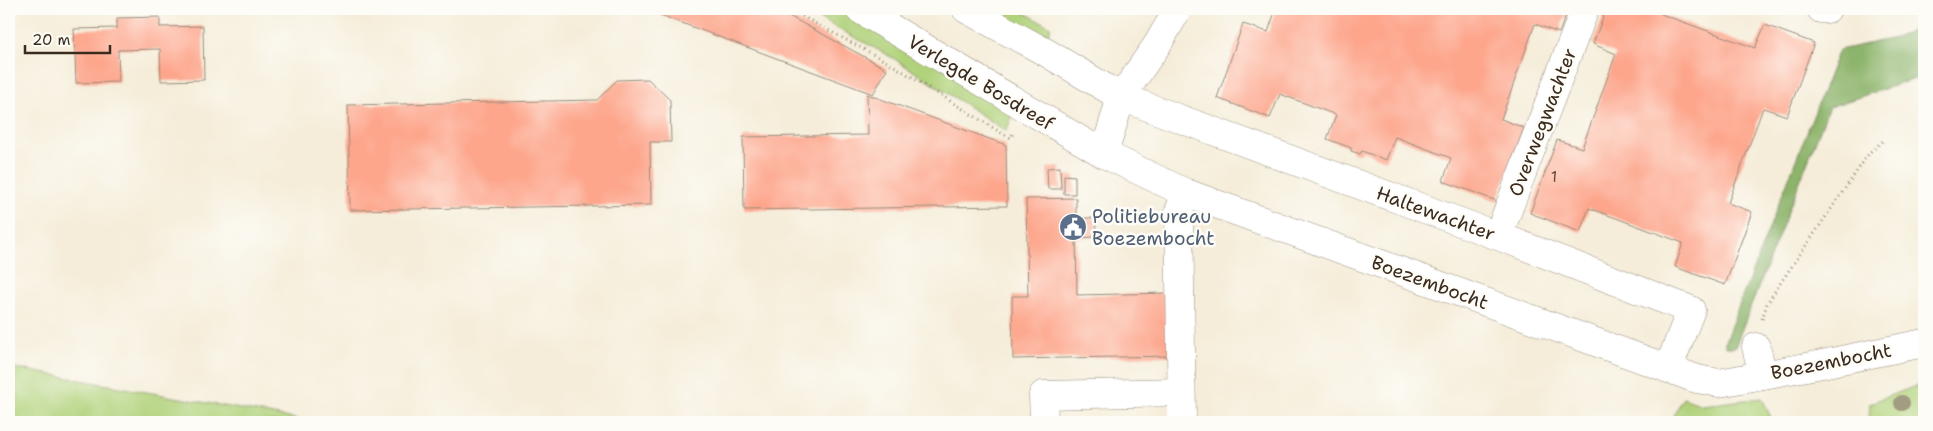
<svg xmlns="http://www.w3.org/2000/svg" width="1933" height="431" viewBox="0 0 1933 431" font-family="'Shantell Sans',sans-serif">
<rect width="100%" height="100%" fill="#fdfcf7"/>
<filter id="ink" filterUnits="userSpaceOnUse"><feTurbulence type="fractalNoise" baseFrequency=".02" numOctaves="2"/><feDisplacementMap in="SourceGraphic" scale="10" xChannelSelector="R" yChannelSelector="G"/><feConvolveMatrix kernelMatrix="1 2 1 2 8 2 1 2 1" color-interpolation-filters="sRGB"/></filter>
<filter id="wash" filterUnits="userSpaceOnUse"><feTurbulence type="fractalNoise" baseFrequency=".0096" numOctaves="4" result="noise"/><feDisplacementMap in="SourceGraphic" scale="20" xChannelSelector="R" yChannelSelector="G"/><feGaussianBlur stdDeviation="1.12" result="paint"/><feColorMatrix in="noise" values="0 0 0 0 0 0 0 0 0 0 0 0 0 0 0 0 0 1.4 0 .05"/><feComposite in="paint" operator="in"/></filter>
<g filter="url(#wash)">
<rect width="100%" height="100%" fill="#f5edd9"/>
<!-- green -->
<g fill="#b0d27a" stroke="#767e4c">
<path d="M802,9h42l171,102 -9,20 -113,-73z"/>
<path d="M982,9h35l34,18 -5,15z"/>
<path d="M9,367l303,55h-303z"/>
<path d="M1924,383v39h-46l-9,-4 1,-15z"/>
<path d="M1683,398l19,7 60,-7 11,24h-103z"/>
</g>
<!-- forest -->
<path fill="#8cb46a" stroke="#646f44" d="M1924,25v51l-95,31 -94,240h-10v-6l114,-291 56,-12z"/>
<g id="blocks">
<!-- building -->
<g fill="#fda68c">
<path d="M644,9h132l111,60 -14,25z"/>
<path d="M1276,9h292l-9,24 -24,-9 -34,95 23,9 -27,73 -54,-20 8,-23 -56,-21 -9,23 -24,-9 -2,3 -9,-3v-3l-24,-9 9,-24 -56,-21 -10,24 -53,-20 26,-74 25,8z"/>
<path d="M1606,9h57l-2,5 94,34 10,-23 49,18 -27,73 -24,-8 -35,95 24,9 -27,73 -50,-18 8,-24 -94,-35 -9,24 -50,-19 27,-73 25,8 34,-94 -23,-10z"/>
<path d="M160,17v10l43,-1 1,54 -43,1 -1,-32 -42,1 1,32 -43,1 -2,-54 43,-1v-10z"/>
<path d="M648,79l22,21 1,42h-21l1,63 -301,5 -2,-105 249,-5 20,-20z"/>
<path d="M867,94l139,51 1,61 -263,4 -1,-73 125,-2z"/>
<path d="M1060,167l1,22h-13l-1,-21z"/>
<path d="M1064,175l11,1v18h-11z"/>
<path d="M1076,198v20h20v19l-20,1 1,57 92,-2 1,63 -157,3 -1,-63h16l-2,-97z"/>
</g>
</g>
</g>
<g filter="url(#ink)">
<use href="#blocks" fill-opacity="0" stroke="#988c7c" stroke-width="1"/>
<g fill="none" stroke-linecap="round" stroke-linejoin="round">
<!-- minor casing -->
<g stroke="#988c7c" stroke-width="29">
<g id="minor">
<path d="M859,9l245,145"/>
<path d="M966,9l81,44 74,44 377,139 193,74 -23,59"/>
<path d="M1178,9l-21,36 -36,52 -17,57 82,39 511,186 22,4 98,-18 107,-22"/>
<path d="M1821,9h6"/>
<path d="M1498,236l87,-227"/>
<path d="M1756,347l7,28"/>
<path d="M1044,422l-1,-27 138,-3"/>
<path d="M1182,422l-3,-211 7,-18"/>
</g>
</g>
<!-- path -->
<g stroke="#988c7c" stroke-width="3" stroke-dasharray="1 4" stroke-linecap="butt">
<path d="M789,9l102,55 112,70 8,4 2,-5"/>
<path d="M1762,319l5,-15 12,-19 91,-133 13,-11"/>
</g>
<!-- minor -->
<use href="#minor" stroke="#fff" stroke-width="28"/>
</g>
<!-- trees -->
<circle fill="#a29d82" cx="1902" cy="403" r="8"/>
</g>
<!-- icons -->
<defs>
<g id="civic-disc" transform="scale(1.4375)"><circle r="9.5" fill="#5c6f8a" stroke="#fdfcf7"/><path d="M-.6-6.5H3V-4.5H.6V-3L4-1V1h2V6H-6V1h2V-1L-.6-3ZM-1.2 2.5V6h2.4V2.5Z" fill="#fff"/></g>
</defs>
<g fill-rule="evenodd">
<use href="#civic-disc" x="1073" y="227"/>
</g>
<g text-anchor="middle" stroke-width="5" stroke-linejoin="round" paint-order="stroke">
<!-- number labels -->
<g font-size="16" fill="#6c493a">
<text x="1554" y="182">1</text>
</g>
<!-- street labels -->
<g font-size="19" fill="#3b2a1e" stroke="#fdfcf7">
<text transform="translate(981 82) rotate(31)" y="7">Verlegde Bosdreef</text>
<text transform="translate(1542 122) rotate(-69)" y="7">Overwegwachter</text>
<text transform="translate(1436 213) rotate(20)" y="7">Haltewachter</text>
<text transform="translate(1430 282) rotate(20)" y="7">Boezembocht</text>
<text transform="translate(1831 361) rotate(-11)" y="7">Boezembocht</text>
</g>
<!-- service labels -->
<g font-size="19" fill="#4e5e75" stroke="#fdfcf7" text-anchor="start">
<text x="1092" y="223">Politiebureau<tspan x="1092" dy="22">Boezembocht</tspan></text>
</g>
</g>
<!-- margin -->
<rect width="1933" height="431" fill="none" stroke="#fdfcf7" stroke-width="30"/>
<!-- scale -->
<path d="M25 45v8h85v-8" fill="none" stroke="#3b2a1e" stroke-width="2.5"/>
<text x="32" y="45" font-size="15" fill="#3b2a1e" stroke="#fdfcf7" stroke-width="4" paint-order="stroke">20 m</text>
</svg>
